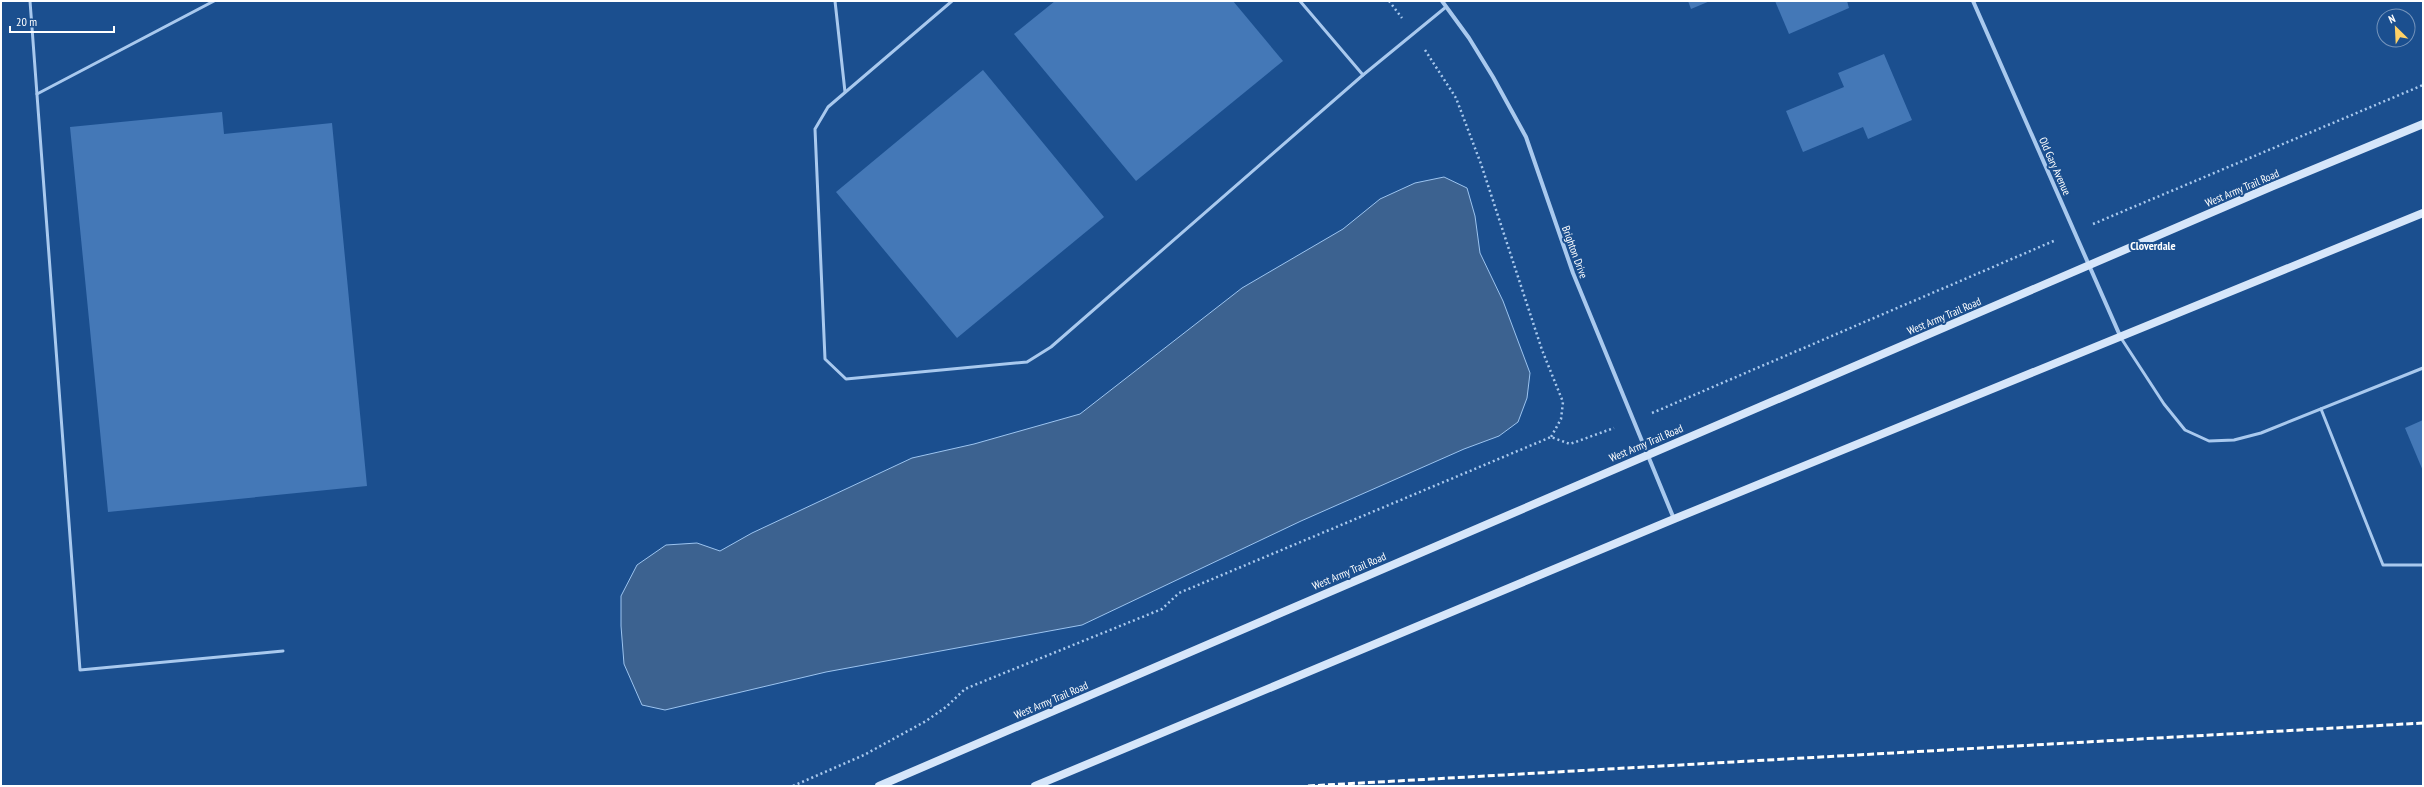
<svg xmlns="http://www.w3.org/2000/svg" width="2424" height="787" viewBox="0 0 2424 787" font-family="'PT Sans Narrow',sans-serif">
<rect width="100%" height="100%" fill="#1b4f8f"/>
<!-- water -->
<path fill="#3c6290" stroke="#9cc4f0" d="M1444,177l23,11 8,28 5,37 23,48 27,72 -3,25 -9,24 -19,14 -35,13 -163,72 -219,104 -256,47 -161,38 -23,-5 -18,-41 -3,-38v-30l16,-31 29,-20 31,-2 23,8 32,-18 160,-75 62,-14 106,-30 162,-126 101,-59 37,-30 35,-16z"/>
<!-- building -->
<g fill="#4478b7">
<path d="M1055,1h178l50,60 -147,120 -122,-147z"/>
<path d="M1688,1h22l-19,8z"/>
<path d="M1775,1h72l2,7 -60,26z"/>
<path d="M1884,54l28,66 -44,19 -5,-12 -60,25 -17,-41 58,-24 -6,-14z"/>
<path d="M983,70l121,147 -147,121 -121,-146z"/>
<path d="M222,112l2,22 108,-11 35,363 -259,26 -38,-385z"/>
<path d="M2423,420v51l-18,-43z"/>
</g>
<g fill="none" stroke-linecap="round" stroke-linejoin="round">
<!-- path -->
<g stroke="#a9c9ee" stroke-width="2.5" stroke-dasharray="2 3" stroke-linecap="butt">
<path d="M1389,1l13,17"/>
<path d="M1425,50l31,48 25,66 61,186 21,52 -2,17 -10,18"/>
<path d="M2093,224l330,-139"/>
<path d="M1652,413l404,-173"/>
<path d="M793,786l71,-31 62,-34 20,-14 19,-18 12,-5 185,-75 17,-16 372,-156 19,7 44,-16"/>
</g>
<!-- lane -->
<g stroke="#a9c9ee" stroke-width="3">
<path d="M30,1l50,669 203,-19"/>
<path d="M835,1l10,91"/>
<path d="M952,1l-124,106 -13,22 10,230 21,20 181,-17 24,-15 312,-272 83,-68"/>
<path d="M1300,1l63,74"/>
<path d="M37,94l177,-93"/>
<path d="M2121,338l43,66 21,26 24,11 25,-1 27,-7 162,-65"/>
<path d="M2321,409l62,156h40"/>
</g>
<!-- street -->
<g stroke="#a9c9ee" stroke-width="4">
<path d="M1442,1l27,37 24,39 33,60 47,136 101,246"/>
<path d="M1973,1l148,337"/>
</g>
<!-- secondary -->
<g stroke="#d6e6fa" stroke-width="8">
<path d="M879,786l1394,-600 150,-62"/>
<path d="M1035,786l639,-267 749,-306"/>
</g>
<!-- rail -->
<path stroke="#fff" stroke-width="3" stroke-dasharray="7 3" stroke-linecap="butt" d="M1308,786l1115,-63"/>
</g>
<g text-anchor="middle" stroke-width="4" stroke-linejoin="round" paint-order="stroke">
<!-- street labels -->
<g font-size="11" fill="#fff" stroke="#1b4f8f">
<text transform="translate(2055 166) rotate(66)" y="4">Old Gary Avenue</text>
<text transform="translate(2242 188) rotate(-23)" y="4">West Army Trail Road</text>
<text transform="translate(1575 252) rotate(70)" y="4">Brighton Drive</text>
<text transform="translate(1944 316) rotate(-23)" y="4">West Army Trail Road</text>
<text transform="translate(1646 443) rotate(-23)" y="4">West Army Trail Road</text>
<text transform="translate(1349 571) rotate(-23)" y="4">West Army Trail Road</text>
<text transform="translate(1051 700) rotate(-23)" y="4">West Army Trail Road</text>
</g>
<!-- neighbourhood labels -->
<g font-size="12" font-weight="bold" fill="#fff" stroke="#1b4f8f">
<text x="2153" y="250">Cloverdale</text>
</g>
</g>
<!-- border -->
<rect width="2424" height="787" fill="none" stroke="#ffffff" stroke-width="4"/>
<!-- north arrow -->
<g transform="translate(2396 28) rotate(336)"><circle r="19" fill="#1b4f8f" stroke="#7695bc"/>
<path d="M0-3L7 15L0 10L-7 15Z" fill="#ffd166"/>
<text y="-6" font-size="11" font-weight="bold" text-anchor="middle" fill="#ffffff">N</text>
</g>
<!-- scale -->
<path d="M10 26v6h104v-6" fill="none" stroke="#ffffff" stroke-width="2"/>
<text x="16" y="26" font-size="12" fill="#ffffff" stroke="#1b4f8f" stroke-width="3" paint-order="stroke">20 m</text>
</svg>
